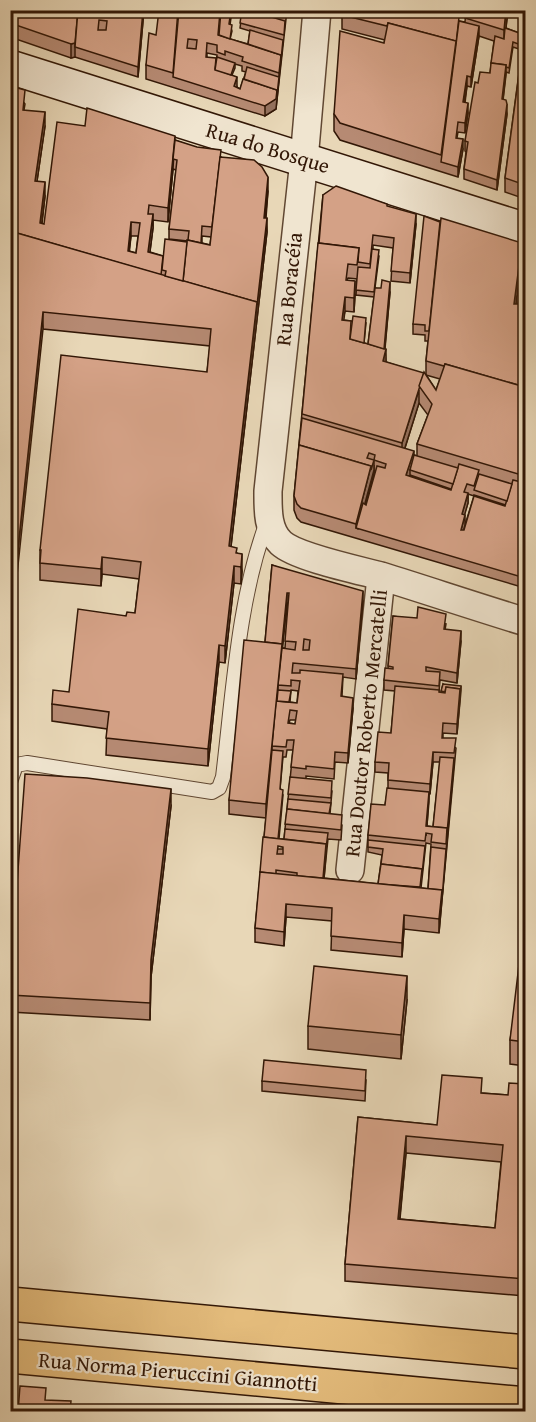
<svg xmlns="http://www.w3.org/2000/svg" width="536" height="1422" viewBox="0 0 536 1422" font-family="'Gentium Book Plus',serif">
<rect width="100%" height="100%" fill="#e8d7b7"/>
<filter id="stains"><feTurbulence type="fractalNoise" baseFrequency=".00333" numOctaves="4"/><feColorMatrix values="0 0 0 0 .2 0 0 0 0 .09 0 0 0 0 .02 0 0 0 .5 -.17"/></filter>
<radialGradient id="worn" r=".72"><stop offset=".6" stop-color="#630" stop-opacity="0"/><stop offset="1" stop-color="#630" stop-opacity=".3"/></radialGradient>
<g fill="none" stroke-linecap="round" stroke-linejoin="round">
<!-- lane casing -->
<g stroke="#604732" stroke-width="16">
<path id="lane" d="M10,782l6,-17 11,-2 185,29 7,-4 4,-11c10,-81 15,-178 44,-255"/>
</g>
<!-- street casing -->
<g stroke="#604732" stroke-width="30">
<g id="street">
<path d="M317,10l-13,150 -36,331c0,18 -1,39 13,52 15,14 77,27 100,33 48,15 96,31 145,46"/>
<path d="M350,870l31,-293"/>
</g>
</g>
<!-- secondary casing -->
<g stroke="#321706" stroke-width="36">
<path id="secondary" d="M10,67l516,163"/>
</g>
<!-- primary casing -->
<g stroke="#321706" stroke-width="36">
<g id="primary">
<path d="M10,1304l516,48"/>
<path d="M10,1356l516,48"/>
</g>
</g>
<!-- lane -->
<use href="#lane" stroke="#f0e5d0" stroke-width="14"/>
<!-- street -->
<use href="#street" stroke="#f0e5d0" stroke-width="27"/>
<!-- secondary -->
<use href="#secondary" stroke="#f0e5d0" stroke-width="33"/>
<!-- primary -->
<use href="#primary" stroke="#e4bc7c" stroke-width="33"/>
</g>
<!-- wall -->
<g fill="#b68a73" stroke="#321706" stroke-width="1.5" fill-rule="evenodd">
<path d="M10,10h91l2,1v-1h41l-6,67 -63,-20 -4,1 -61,-21z"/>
<path d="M221,10h66l-11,99 -11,7 -119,-37v-14l10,-30 54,-24 10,9zM232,11l10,3 -2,14 10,3 -2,13 -18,-5 2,-8 -2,-6zM207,53l10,2 -1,9 -9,-7zM235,64l7,2v5l4,1 -6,17 -3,-2 -5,-12 3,-7z"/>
<path d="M342,10l117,11 6,1 1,-12h42l-2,18 16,6 3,-24v189l-20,-7v-14l17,-128 -9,-3 -4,26 -3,-1 -3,27 4,15 -10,76 -33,-11v-10l2,-17 -1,-1v-10l13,-58 12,-10 4,-32 -15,-5 -8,51 -4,-1 -2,17 3,10 -3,20 -7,-1 -1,6 6,11 -5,28 -118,-37 -6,-9v-17l50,-71 1,-3 -43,-11z"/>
<path d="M10,86l15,18 -1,6 21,16 -8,55 8,15 -3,28h2l131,-84 46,17 47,34 -2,27 1,14 -36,315 6,6 5,18 -1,13 -7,-1 -9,80 -6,-1 -11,104 -102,-11 1,-26 -55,-8v-17l17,-12 57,-76 9,-3 4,-34 -37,-5 -1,12 -61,-6v-30l167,-178 3,-26 -167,-17zM173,169l3,1 -7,59v10l18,2v1l-24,14 -13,-4 3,-24v-8l15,2zM131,236h7l-2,17 -7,-2zM202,236l9,1 -1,8 -8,-2z"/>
<path d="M323,195l64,12 29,17 -6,59 -19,-2 2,-33 -20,-3v5l6,6 -4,32 15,4 -5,57 1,13 40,13v-14l2,-20h-3v-6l-12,-1v-10l109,-67 -6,47h2l7,-60v344l-224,-66 -4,-4 -3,-8v-14zM348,278l9,1 -1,16 18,2 -6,47 -4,-1 2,-20 -23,-3 2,-9 9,1 1,-17 -8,-15zM426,375l14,4 -4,11zM419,403l9,12 -11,29v12l-3,-1 -9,-7zM374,465v5l1,1 -9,34 -1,-1 9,-34zM410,475l41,14v1l-42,-14zM468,494l6,2 -9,29 -1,-10 4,-12zM474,495l32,10 -1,1 -31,-10z"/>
<path d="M272,565l91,36 -7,78 -13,-2 -1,19 11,12 -5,55 -13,-1 -1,17 -28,-3v3l26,12 -2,23 12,11 -1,15 -13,-1 -4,39 54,6 4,-29 -14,-3v-17l17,-30 3,-17v-15l-13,-1v-10l16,-29 4,-42 -11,-1v-10l4,-12 5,-52 53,8 -1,6 16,11 -4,42 -17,-3 -1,12 2,1 2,-9 17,15 -3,35 -14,-1v5l13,10 -17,185 -35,-4 -2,28 -71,-7 1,-29 -46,-4 -2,29 -29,-4v-14l11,-110 -37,-4v-14l36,-158zM287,603h1l-3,45h-3zM291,690l7,1 -1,12 -7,-1zM290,720h6l-1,4 -6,-1zM287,750h6l-9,89h-5l4,-44 -3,-6 3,-32h3zM433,762h7l-7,65 -6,-1 2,-32h1zM426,843l5,1 -3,45 -7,-1zM278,846l5,1v2h-6z"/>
<path d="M171,806l-20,171 -1,43 -140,-8v-60h2z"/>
<path d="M525,949v117l-15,-2v-24z"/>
<path d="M407,1000l-6,59 -93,-10v-23z"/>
<path d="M366,1080l-1,21 -103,-10v-10z"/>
<path d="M525,1084v212l-180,-15v-17l13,-147 79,8 45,-32 26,2zM406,1153l95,9 -6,66 -95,-9z"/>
</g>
<!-- shaded-wall -->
<g fill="#94715e" stroke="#321706" stroke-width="1.5">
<path d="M143,10h1l-6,67v-10z"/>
<path d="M506,10h2l-4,34v-14z"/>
<path d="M479,26v10l-8,51v-10z"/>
<path d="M283,40l-7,69 -11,7v-10l12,-16v5l4,-40z"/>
<path d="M75,43v14l-4,1v-14z"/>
<path d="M506,65v10l-4,34v-10z"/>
<path d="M467,76v10l-4,26v-10z"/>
<path d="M237,77v10l-3,9v-10z"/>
<path d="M468,103v10l-3,20v-10z"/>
<path d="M507,104v10l-10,76v-10z"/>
<path d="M45,112v14l-10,69v-14z"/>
<path d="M175,136l-2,33 -5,53v-14z"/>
<path d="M463,139v10l-5,28v-10z"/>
<path d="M268,177v14l-4,41v-14z"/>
<path d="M45,182v14l-5,41v-14z"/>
<path d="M153,214v14l-5,38v-14z"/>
<path d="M416,214v10l-6,59v-10z"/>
<path d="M267,218v14l-38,331v-17z"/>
<path d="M131,222v14l-3,29v-14z"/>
<path d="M522,243v14l-8,61v-14z"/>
<path d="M355,281v14l-1,17v-14z"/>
<path d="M390,282v10l-6,65 2,-8v14l-3,12 1,-23z"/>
<path d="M345,297v14l-3,23v-14z"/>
<path d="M43,312v17l-33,312v-17z"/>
<path d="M419,390v13l-17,54v-14z"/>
<path d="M414,451v10l-4,9v5l-4,10v-10z"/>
<path d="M374,460v10l-16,59 -2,-1v-4l15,-58z"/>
<path d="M468,493v10l-6,21v-10z"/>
<path d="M465,515v10l-4,15v-10z"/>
<path d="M242,554v17l-1,13v-17z"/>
<path d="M102,557v17l-1,12v-17z"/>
<path d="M234,566v17l-9,80v-17z"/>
<path d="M363,591v10l-7,78v-10z"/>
<path d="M287,593v10l-8,82h-1v10l-5,51h-1v10l-6,62v-14l16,-160z"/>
<path d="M461,631v10l-4,42v-10z"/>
<path d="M219,645v17l-11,104v-17z"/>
<path d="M461,686v5l-4,43v-10z"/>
<path d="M353,698v10l-5,55v-10z"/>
<path d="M433,752v10l-3,32v-10z"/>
<path d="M454,758v5l-15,170v-14l3,-29v9z"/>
<path d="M171,789v17l-20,171 -1,43 1,-60z"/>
<path d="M429,792v10l-3,34v-10z"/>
<path d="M326,844v10l-3,38v-10z"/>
<path d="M286,904v13l-2,29v-14z"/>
<path d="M404,915v14l-2,28v-14z"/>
<path d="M407,976v24l-6,59v-24z"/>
<path d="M406,1136v17l-8,83v-17z"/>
</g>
<!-- building -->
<g fill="#d4a186" stroke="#321706" stroke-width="1.5" fill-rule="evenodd">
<path d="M10,10h68l-3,33 -4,1 -61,-21z"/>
<path d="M78,10h22l3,1v-1h40l-5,57 -63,-20zM99,20l8,1 -1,9h-8z"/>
<path d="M159,10h19l-5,63 -27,-8 3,-32 7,2z"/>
<path d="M179,10h29l12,2 -2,23 63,20 -2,18 -37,-12 1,-4 -18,-6v4l-8,-3v-7l-10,-2 -1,14 10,1 -1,11 22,8 -3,9 6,3 3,-10 34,11 -1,9 -11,7 -92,-29zM188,39l9,1 -1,9 -9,-1z"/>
<path d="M221,10h10l-2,14 3,1 -2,14 -11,-4z"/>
<path d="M242,10h6l37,11 -1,14 -44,-12z"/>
<path d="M266,10h20l-1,6z"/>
<path d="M342,10h95l22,7 -3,27v-3l-68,-18 -1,3 -45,-11z"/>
<path d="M466,10h40l-2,20 -39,-12z"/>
<path d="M525,10v27h-1v3h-3z"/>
<path d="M459,21l20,5 -8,51 -4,-1 -4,26 5,1 -3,20 -7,-1 -2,16 7,1 -5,28 -17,-5z"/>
<path d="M388,23l68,18 -15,114 -101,-32 -6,-9 6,-83 44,12z"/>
<path d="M505,28l17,6 -1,11 -8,-3 -4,26 -3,-1v-2l-15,-2 4,-27 9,3z"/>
<path d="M250,30l33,10 -2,20v-5l-33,-11z"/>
<path d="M524,37h1v148l-20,-7z"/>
<path d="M217,57l18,6 -4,12 -16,-5z"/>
<path d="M491,63l15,2 -4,34 4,1 1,4 -10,76 -33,-11 4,-27 -3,-1 10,-59 3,1 2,-11 10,1z"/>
<path d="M247,67l32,10 -2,18v-5l-33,-11z"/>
<path d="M10,86l15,4 -2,20 22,2 -10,69 10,1 -5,41 4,1 13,-102 28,4 2,-18 88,28 -7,72 -19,-3 -1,9h5l-5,38 15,4 -2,19 -151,-44zM131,222l9,1 -4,30 -8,-2z"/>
<path d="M175,140l22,7 24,3 -9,77 -10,-1 -1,17 -13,-3 1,-9 -20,-2 8,-69 -4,-1z"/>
<path d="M220,157l34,3 8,7 6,10 -4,41h3l-10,87v-3l-74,-21 4,-41 23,5z"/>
<path d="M336,186l51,18v2l29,8 -6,59 -19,-2 3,-33 -21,-3 -3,29 -12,-2 1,-14 -40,-5 4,-48z"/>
<path d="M424,216l16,6 -11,109h-4v-6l-12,-1z"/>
<path d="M441,218l81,25 -8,61h4l7,-60v143l-80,-23 -1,2 -18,-5z"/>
<path d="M10,231l247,71 -28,244 8,2 -1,5 6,1 -1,13 -7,-1 -9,80 -6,-1 -11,104 -102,-11 3,-26 -57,-8 1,-14 16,2 9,-83 48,7 1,-4 8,1 6,-51 -39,-5 -1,12 -61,-6 1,-13h-1l21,-195 146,17 4,-43 -168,-17 -33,312z"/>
<path d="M165,239l22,3 -4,39 -18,-5 1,-5 -4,-1z"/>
<path d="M318,243l41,5 -2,17 -9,-1 -2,16 9,1 -1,17 -9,-1 -3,23 9,1 -1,18 36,10 -3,12 41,12 -22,70 -100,-29z"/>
<path d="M372,249l7,1 -5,42 -18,-2 2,-23 12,1z"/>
<path d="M382,280l8,2 -6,67 -16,-5 7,-56h6z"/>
<path d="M353,316l13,2 -2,25 -14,-4z"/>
<path d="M445,364l80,23v89l-108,-32 15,-40 -13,-18 5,-14 12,18z"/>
<path d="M302,418l112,33 -8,24 45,15 8,-26 20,6 -5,16 -7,-2 -3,8 4,1 -6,21 3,1 -4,15h3l10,-34 31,10 8,-26 12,3v95l-169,-50 7,-25 3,2 11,-39 8,2 1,-4 -12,-4 1,-5 -6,-2 -2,5 7,2 -3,10v-4l-72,-21z"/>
<path d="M299,445l72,21 -15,58 -55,-16 -4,-4 -3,-8z"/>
<path d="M414,455l44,13 -5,16 -43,-14z"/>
<path d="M479,474l33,10 -5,17 -33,-11z"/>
<path d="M272,565l91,26 -7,78 -63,-6 -1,10h8v-3l43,4 -2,22 12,2 -5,55 -13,-1 -1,17 -28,-3v3l-15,-2 3,-27h-7l-1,7 -14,-1 4,-45 21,2 3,-22 -9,-1v6l-13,-1 4,-37 13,2 1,-8 -11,-1 4,-48h-2l-5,51 -17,-2zM304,639l6,1 -1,10h-6zM290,710l7,1 -2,13 -7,-1z"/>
<path d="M418,607l28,7 -2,15 17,2 -4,42 -31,-6v4l14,1 -1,14 -55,-6 1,-12 8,1v-2l-5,-1 5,-50 24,2z"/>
<path d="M244,640l38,4 -16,160 -37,-4z"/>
<path d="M443,684l18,2 -1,8v-5l-14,-2 -1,5 -4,-1z"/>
<path d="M395,686l44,4v2l6,1 1,-6 14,2 -3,35 -14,-1 -1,15h14l-2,15 -21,-1 -3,32 -42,-4 1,-17 -14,-1 3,-30 13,1z"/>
<path d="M278,690l13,1 -2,11 -12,-1z"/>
<path d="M272,750l11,1 -3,38 3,1 -5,49 -14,-2z"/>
<path d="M440,757l14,1 -7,75v-5l-14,-1z"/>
<path d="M25,774l62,4 84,11 -20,171 -1,43 -140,-8v-43h2z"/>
<path d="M290,777l42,4 -1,17 -43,-4z"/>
<path d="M387,788l42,4 -3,34 21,2 -1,16 -15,-2 1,-8 -6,-1 -1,8 -57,-6 3,-31 14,1z"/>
<path d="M288,799l43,4 -2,11 -42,-5z"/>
<path d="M287,809l55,6 -1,15 -56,-6z"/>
<path d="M285,829l43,4 -2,15v-4l-42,-5z"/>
<path d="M263,837l63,7 -3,34 -26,-2v-3l-21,-3v4l-16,-2zM278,846l5,1v7h-6z"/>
<path d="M368,840l57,6 -3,28v-5l-41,-5 2,-15 -15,-2z"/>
<path d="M431,847l15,2 -4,50v-9l-14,-1z"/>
<path d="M381,864l41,5 -2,18 -42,-3z"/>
<path d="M260,872l182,18 -3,29 -35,-4 -2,28 -71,-7 1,-28 -46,-4 -2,28 -29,-4z"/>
<path d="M521,948l4,1v93l-15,-2z"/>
<path d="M314,966l93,10 -6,59 -93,-9z"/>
<path d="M264,1060l102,10 -1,21 -103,-10z"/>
<path d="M442,1075l40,3 -1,15 27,2 1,-12 16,1v195l-180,-15 13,-147 79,8zM406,1136l97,9 -8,83 -97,-9z"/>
<path d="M20,1386l26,2 -1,12 26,1 -1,11h-52z"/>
<path d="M10,1400l8,1v11h-8z"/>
<path d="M96,1405l30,2v5h-30z"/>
<path d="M193,1405l14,1 -1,6h-14z"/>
<path d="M242,1409l29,3h-29z"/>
</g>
<g text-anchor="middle" stroke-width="4.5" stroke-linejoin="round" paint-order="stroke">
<!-- street labels -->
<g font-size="21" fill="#321706" stroke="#f0e5d0">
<text transform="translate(268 148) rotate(17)" y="7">Rua do Bosque</text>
<text transform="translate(289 289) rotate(-84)" y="7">Rua Boracéia</text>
<text transform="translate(366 723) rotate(-84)" y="7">Rua Doutor Roberto Mercatelli</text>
<text transform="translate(178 1372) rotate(5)" y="7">Rua Norma Pieruccini Giannotti</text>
</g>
</g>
<!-- margin -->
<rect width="536" height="1422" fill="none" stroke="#e8d7b7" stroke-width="36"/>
<rect x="12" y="12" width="512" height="1398" fill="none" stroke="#321706" stroke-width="3"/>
<rect x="18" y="18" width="500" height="1386" fill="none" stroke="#321706" stroke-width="1.5"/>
<rect width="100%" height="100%" filter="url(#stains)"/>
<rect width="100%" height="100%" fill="url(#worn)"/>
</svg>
